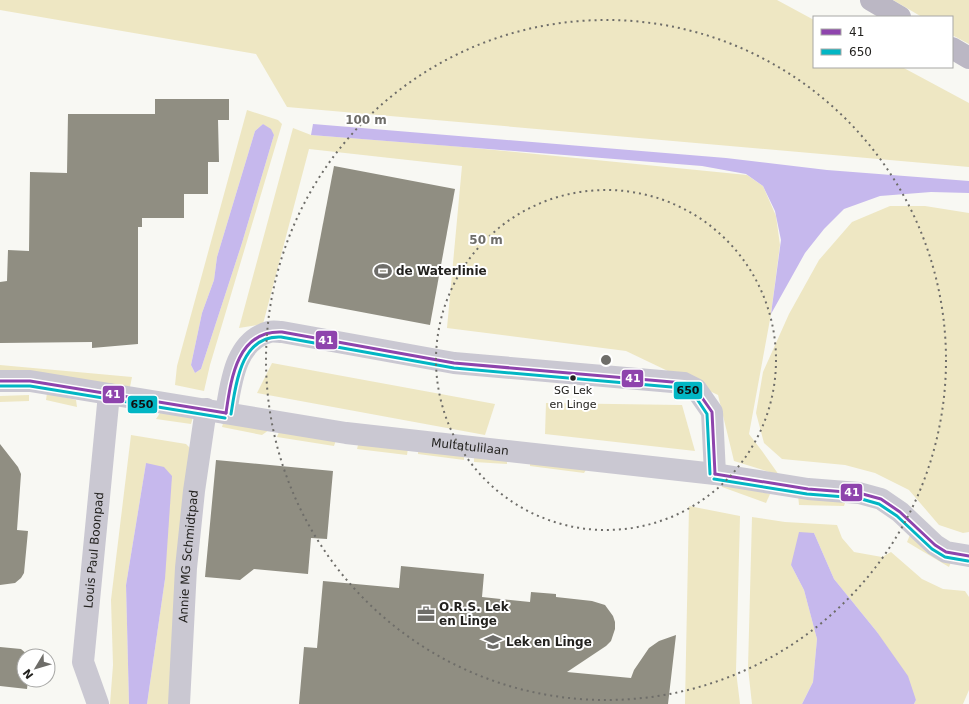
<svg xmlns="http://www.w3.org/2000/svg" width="969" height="704" viewBox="0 0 969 704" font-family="'DejaVu Sans',sans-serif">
<rect width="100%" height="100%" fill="#f8f8f3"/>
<!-- green -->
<g fill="#eee7c3" fill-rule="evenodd">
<path d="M0,0h777l37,20v47h88l67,36v64l-682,-60 -31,-53 -256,-44z"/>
<path d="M893,0h76v44l-17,-9v-18h-30z"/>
<path d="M247,110l31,10 4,4 -72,241 -6,26 -29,-6 2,-19zM263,124l11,11 -32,108 -41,126 -6,4 -4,-8 11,-52 12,-33 3,-23 38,-126z"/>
<path d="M293,128l18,7 153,12 283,28 16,11 13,30 4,29 -9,69 -22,120 13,17 17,24 -45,-14 -16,-66 -92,-44 -179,-23 15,-162 -153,-17 -46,175 -24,4z"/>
<path d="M890,206h35l44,7v-1v320l-6,1 -24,-8 -30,-35 -34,-17 -30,-8 -63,-6 -18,-16 -8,-30 7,-41 26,-58 30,-54 33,-38z"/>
<path d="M272,363l223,41 -10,31 -228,-42z"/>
<path d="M0,365l132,12 -2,10 -130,-14z"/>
<path d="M47,393l29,7 1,7 -31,-7z"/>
<path d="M29,395v6l-29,1v-6z"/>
<path d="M546,403l136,2 13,46 -150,-17z"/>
<path d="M160,413l33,4 -2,7 -35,-5z"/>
<path d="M224,420l45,10 -7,5 -40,-8z"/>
<path d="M279,432l57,8 -2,6 -57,-9z"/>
<path d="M131,435l55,9 5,5 -21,255h-23l18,-125 -19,-116 -20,122 3,119h-19l3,-39 -2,-65z"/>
<path d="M359,441l49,7 -1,7 -50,-6z"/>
<path d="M418,448l46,6v6l-46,-6z"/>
<path d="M474,455l33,4v5l-33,-2z"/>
<path d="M530,459l57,9 -3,5 -54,-7z"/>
<path d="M722,482l48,12 -4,9 -44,-16z"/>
<path d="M798,495l48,5 -2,6 -45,-1z"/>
<path d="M689,506l51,10 -4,155 4,33h-55z"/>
<path d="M752,517l33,5 52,3 5,13 12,14 28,5 9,-5 31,27 21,10 22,2 4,6v93l-6,14h-49l2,-4 -39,-68 -43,-53 -20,-46 -23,32 13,25 13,49 -4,43 -11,22h-50l-4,-36z"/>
<path d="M910,535l41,27 -2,5 -42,-25z"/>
</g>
<!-- water -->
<g fill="#c6b8ed">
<path d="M263,124l8,5 3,6 -32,108 -41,126 -6,4 -4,-8 11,-52 12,-33 3,-23 38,-126z"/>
<path d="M313,124l413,34 101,12 142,11v12l-38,-1 -51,4 -36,13 -20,20 -19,24 -34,61 10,-74 -6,-29 -12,-25 -17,-12 -44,-8 -391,-31z"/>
<path d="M146,463l18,4 8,9 -7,103 -18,125h-18l-3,-119z"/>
<path d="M799,532l15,1 20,46 43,53 31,44 8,24 -2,4h-112l11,-22 4,-43 -13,-49 -13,-25z"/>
</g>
<!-- building -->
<g fill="#908e82">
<path d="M155,99h74v21h-11l1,42h-11v32h-24v24h-42v9h-4v117l-46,4v-6l-92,1v-61l7,-1 1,-31 21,1 1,-79 37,1 1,-59h87z"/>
<path d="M334,166l121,23 -25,136 -122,-23z"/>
<path d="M0,444l18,23 3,7 -4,56 11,1 -4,42 -3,5 -6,5 -15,2z"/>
<path d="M216,460l117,11 -6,68 -16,-1 -3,36 -54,-5 -14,11 -35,-3z"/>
<path d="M401,566l83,8 -2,23 48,5 1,-10 25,2v3l36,4 13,4 8,11 2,6v7l-4,12 -5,5 -39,26 64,6 3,-8 15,-22 10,-7 17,-6 -8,69h-369l5,-57 13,1 6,-67 76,7z"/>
<path d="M0,647l21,2 8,7h-5v24h4l-1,9 -27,-3z"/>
</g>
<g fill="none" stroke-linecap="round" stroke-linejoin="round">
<!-- minor -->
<g stroke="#cac8d2" stroke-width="22">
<path id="s1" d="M0,381h30l316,52 369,41 93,15 51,4 22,6 19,13 35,33 11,7 23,4"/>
<path d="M226,413c5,-30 9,-72 43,-81 4,-1 9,0 13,0l172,31 230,20 12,6 16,23 3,62"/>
<path id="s2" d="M98,704l-15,-42 26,-268"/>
<path id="s3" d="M179,704l7,-136 8,-77 12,-82"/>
</g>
<!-- primary -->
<g stroke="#bbb7c4" stroke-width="22">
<path d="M871,0l29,17"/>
<path d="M952,48l17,10"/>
</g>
<!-- bus-1 casing -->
<g stroke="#fff" stroke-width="6">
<g id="bus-1">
<path d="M0,381h30l196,32"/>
<path d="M226,413c5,-34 11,-83 56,-81l172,31 230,20 12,6 16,23 3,62"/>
<path d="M715,474l93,15 51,4 22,6 19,13 35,33 11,7 23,4"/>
</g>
</g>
<!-- bus-2 casing -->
<g stroke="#fff" stroke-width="6">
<g id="bus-2">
<path d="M0,386h30l195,32"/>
<path d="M231,414c5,-31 10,-79 50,-77l173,31 229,20 10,5 14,21 3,60"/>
<path d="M714,479l93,15 51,4 21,6 18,12 35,33 13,8 23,4"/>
</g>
</g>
<!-- bus-1 -->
<use href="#bus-1" stroke="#8e44ad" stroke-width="3"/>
<!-- bus-2 -->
<use href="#bus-2" stroke="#02b6c4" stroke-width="3"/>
</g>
<!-- distance rings -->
<g fill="none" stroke="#6e6d69" stroke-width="2" stroke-dasharray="2 4">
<circle cx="606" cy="360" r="170"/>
<circle cx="606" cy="360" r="340"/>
</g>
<!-- icons -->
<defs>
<g id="stadium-bare" transform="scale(1.38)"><path d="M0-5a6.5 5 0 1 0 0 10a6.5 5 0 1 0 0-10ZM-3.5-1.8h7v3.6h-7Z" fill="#6e6d69" stroke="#fff" stroke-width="2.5" paint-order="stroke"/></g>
<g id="office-bare" transform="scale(1.38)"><path d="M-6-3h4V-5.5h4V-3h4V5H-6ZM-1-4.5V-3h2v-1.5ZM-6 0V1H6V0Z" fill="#6e6d69" stroke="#fff" stroke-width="2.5" paint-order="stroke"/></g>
<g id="school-bare" transform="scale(1.38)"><path d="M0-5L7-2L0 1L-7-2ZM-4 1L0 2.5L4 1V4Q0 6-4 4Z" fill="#6e6d69" stroke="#fff" stroke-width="2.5" paint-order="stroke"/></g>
</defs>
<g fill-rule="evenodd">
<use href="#stadium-bare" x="383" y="271"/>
<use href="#office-bare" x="426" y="614"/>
<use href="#school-bare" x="493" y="642"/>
</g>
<!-- markers -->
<circle fill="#23221f" stroke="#fff" stroke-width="1.5" cx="573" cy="378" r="3.5"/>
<g text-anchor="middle" stroke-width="4" stroke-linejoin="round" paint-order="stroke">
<!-- bus labels -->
<g font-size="11" fill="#23221f" stroke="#fff">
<text x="573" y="394">SG Lek<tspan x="573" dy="14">en Linge</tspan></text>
</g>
<!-- poi labels -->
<g font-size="12" font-weight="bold" fill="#23221f" stroke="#fff" text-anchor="start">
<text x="396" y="275">de Waterlinie</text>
<text x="439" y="611">O.R.S. Lek<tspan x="439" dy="14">en Linge</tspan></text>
<text x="506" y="646">Lek en Linge</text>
</g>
<!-- street labels -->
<g font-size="12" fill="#23221f" stroke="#fff">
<text dy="4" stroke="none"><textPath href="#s1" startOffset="475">Multatulilaan</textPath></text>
<text dy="4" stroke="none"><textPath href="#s2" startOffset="157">Louis Paul Boonpad</textPath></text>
<text dy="4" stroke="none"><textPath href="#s3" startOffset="148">Annie MG Schmidtpad</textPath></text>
</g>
</g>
<circle cx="606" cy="360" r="6" fill="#6e6d69" stroke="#fff" stroke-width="2"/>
<g font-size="12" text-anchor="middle" font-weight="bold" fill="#6e6d69" stroke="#fff" stroke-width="4" stroke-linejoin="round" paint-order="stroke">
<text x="366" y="124">100 m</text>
<text x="486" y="244">50 m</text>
</g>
<g stroke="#fff" stroke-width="1.5">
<rect x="315" y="330" width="23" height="20" rx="4" fill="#8e44ad"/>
<rect x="621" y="369" width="23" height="19" rx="4" fill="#8e44ad"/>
<rect x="673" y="381" width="30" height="19" rx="4" fill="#02b6c4"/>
<rect x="102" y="385" width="23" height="19" rx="4" fill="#8e44ad"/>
<rect x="127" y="395" width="31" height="19" rx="4" fill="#02b6c4"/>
<rect x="840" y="483" width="23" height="19" rx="4" fill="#8e44ad"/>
</g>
<g font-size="11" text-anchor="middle" font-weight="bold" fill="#fff">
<text x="326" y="344">41</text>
<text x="633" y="382">41</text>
<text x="113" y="398">41</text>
<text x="852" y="496">41</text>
</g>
<g font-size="11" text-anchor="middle" font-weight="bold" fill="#111">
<text x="688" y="394">650</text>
<text x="142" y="408">650</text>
</g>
<!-- legend -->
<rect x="813" y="16" width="140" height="52" fill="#ffffff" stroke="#a7a7a5"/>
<rect x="821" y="29" width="20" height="6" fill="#8e44ad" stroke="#a7a7a5"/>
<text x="849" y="36" font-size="12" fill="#23221f">41</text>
<rect x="821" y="49" width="20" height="6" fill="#02b6c4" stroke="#a7a7a5"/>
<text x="849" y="56" font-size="12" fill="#23221f">650</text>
<!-- north arrow -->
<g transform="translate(36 668) rotate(232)"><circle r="19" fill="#ffffff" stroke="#a7a7a5"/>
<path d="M0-3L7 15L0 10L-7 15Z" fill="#6e6d69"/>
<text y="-6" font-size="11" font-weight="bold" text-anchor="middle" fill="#23221f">N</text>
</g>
</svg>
